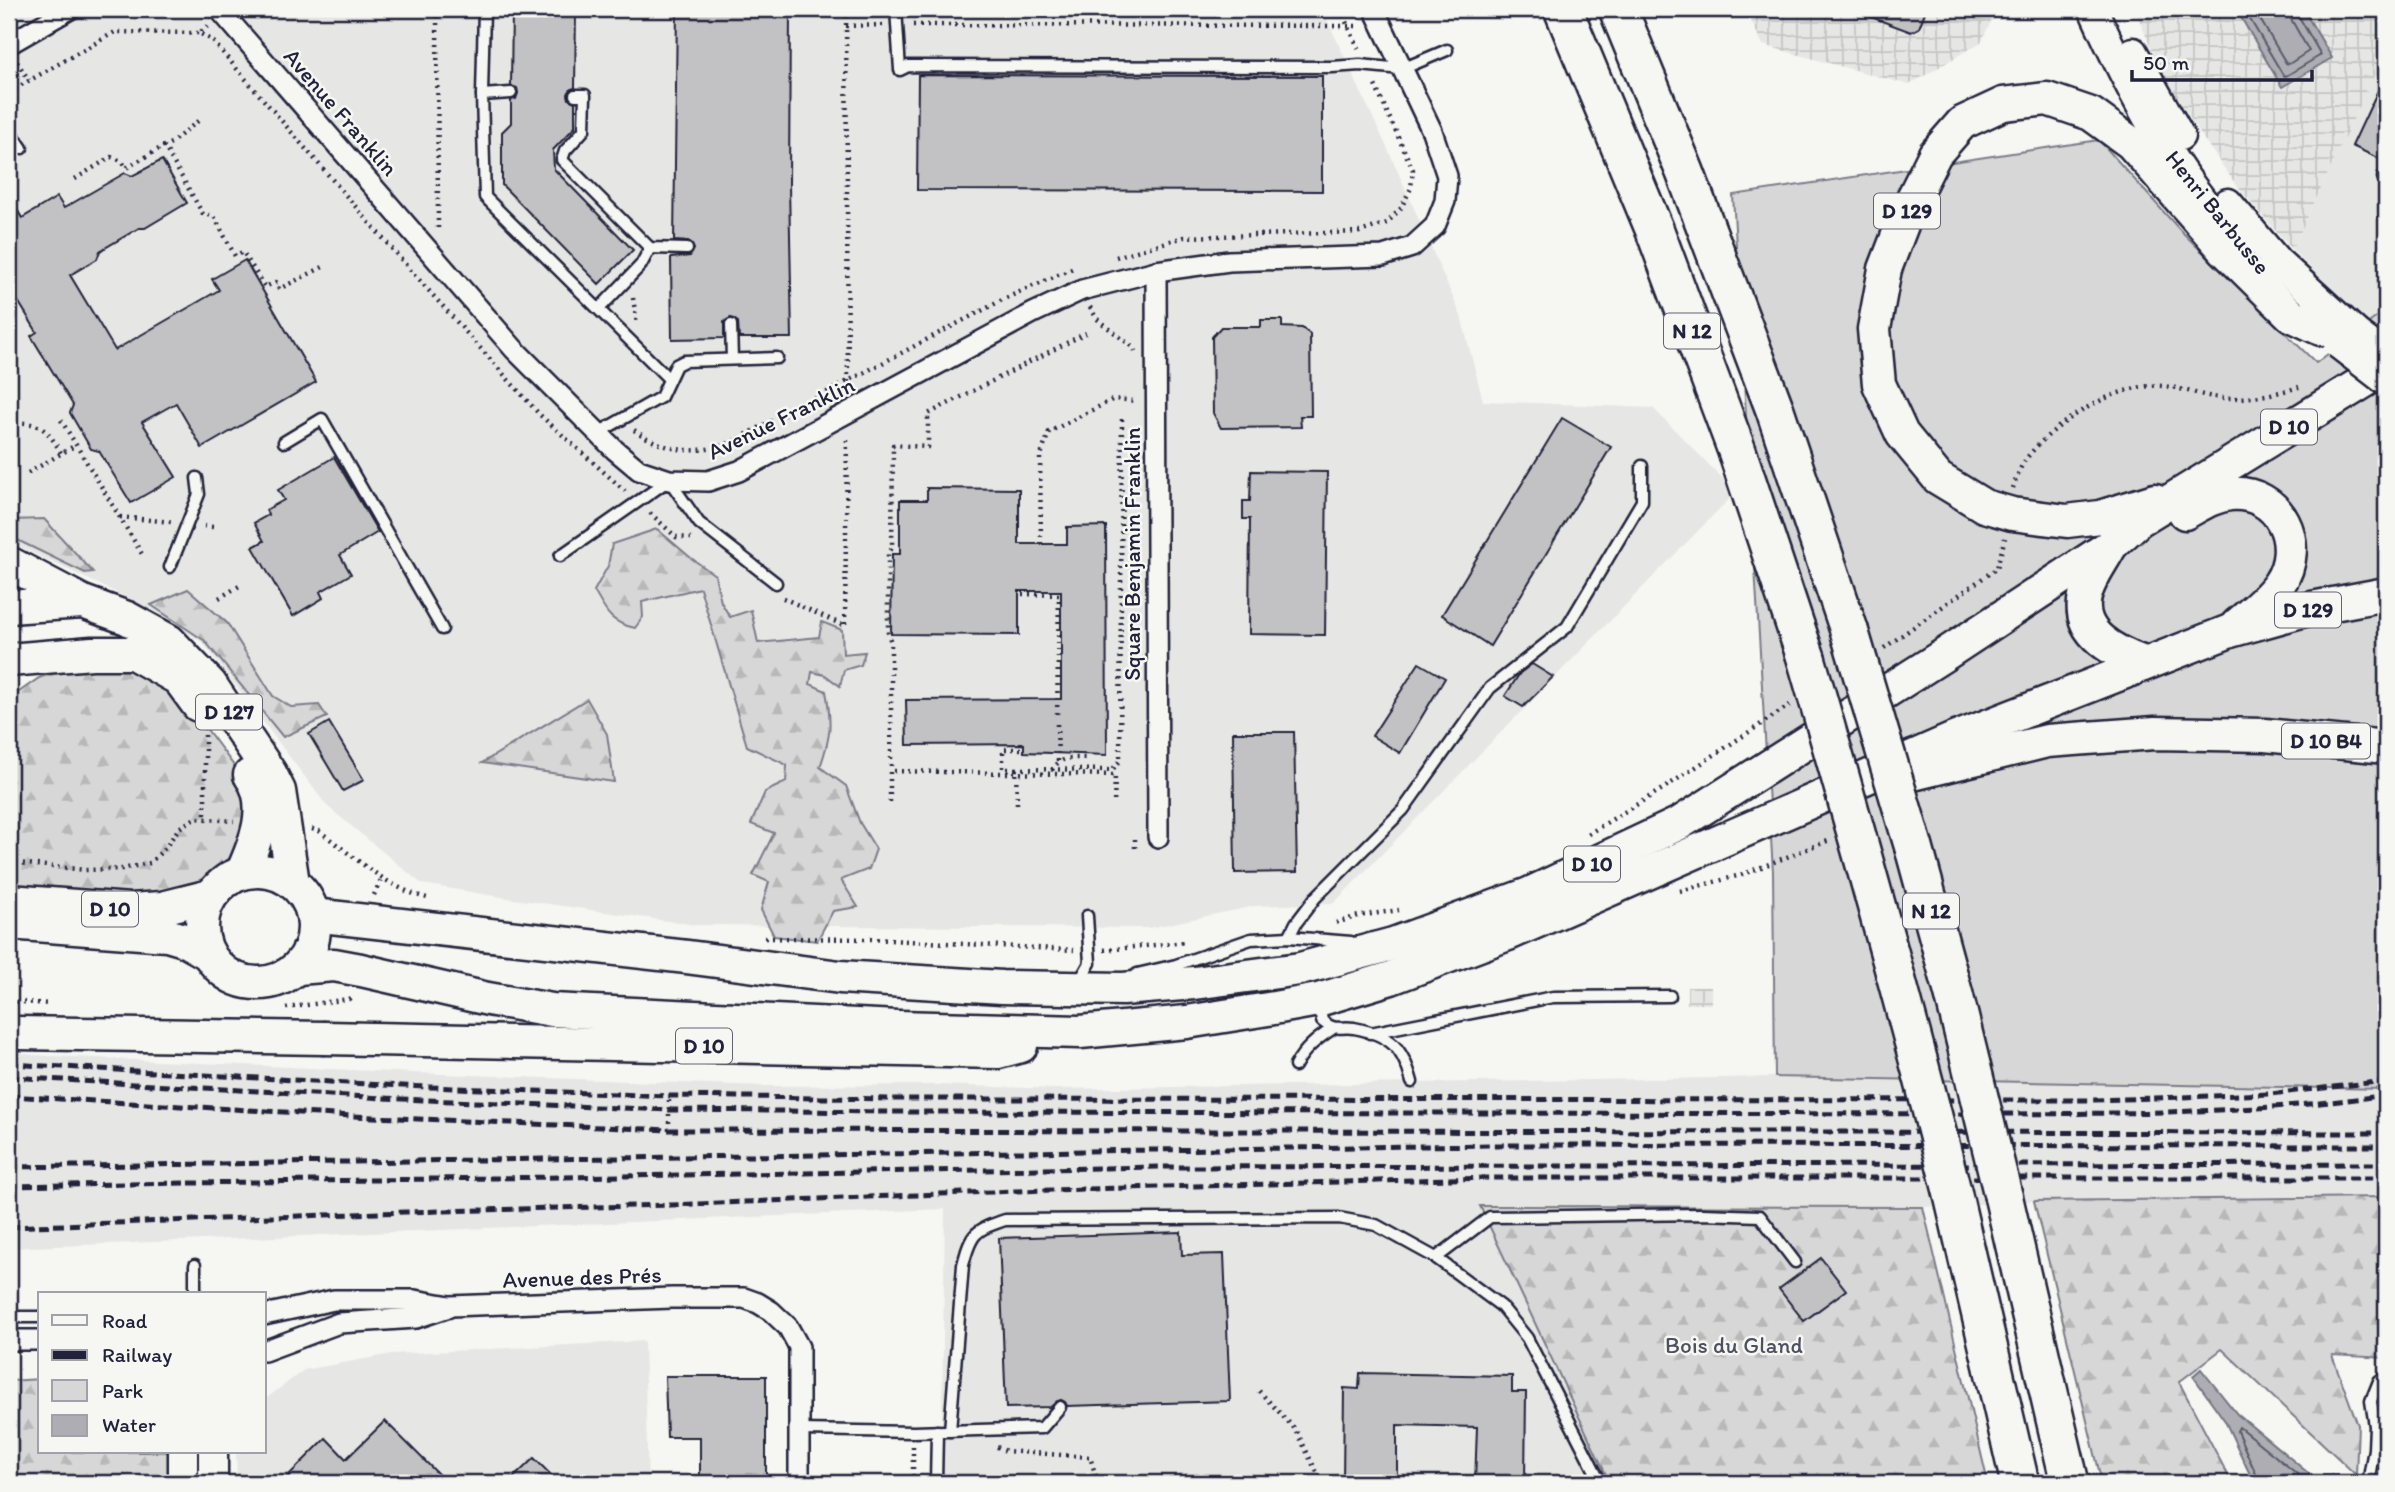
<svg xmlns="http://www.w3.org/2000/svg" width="2395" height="1492" viewBox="0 0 2395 1492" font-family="Itim,sans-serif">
<defs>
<pattern id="industrial-grid" width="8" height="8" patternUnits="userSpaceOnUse" patternTransform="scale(1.75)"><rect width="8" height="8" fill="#e6e6e4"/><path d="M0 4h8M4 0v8" fill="none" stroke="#c5c5c4"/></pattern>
<pattern id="forest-firs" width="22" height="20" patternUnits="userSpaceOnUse" patternTransform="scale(1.75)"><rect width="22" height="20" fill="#d7d7d7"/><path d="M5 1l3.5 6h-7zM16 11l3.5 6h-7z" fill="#b8b8b9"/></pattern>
</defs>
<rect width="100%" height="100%" fill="#f6f6f2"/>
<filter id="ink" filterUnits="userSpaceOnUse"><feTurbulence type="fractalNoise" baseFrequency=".0143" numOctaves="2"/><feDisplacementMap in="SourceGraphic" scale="14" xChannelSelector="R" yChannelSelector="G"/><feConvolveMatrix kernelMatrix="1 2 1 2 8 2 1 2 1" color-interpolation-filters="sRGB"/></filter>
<g filter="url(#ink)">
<!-- built -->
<g fill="#e6e6e4">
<path d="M9,9h1313l69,147 70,160 22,85 170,7 83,84 -402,411 -79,3 -106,22 -453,-3 -189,-27 -85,-14 -95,-78 -124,-163 -50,-33 -144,-68z"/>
<path d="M2386,50v262l-17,13 -77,-75z"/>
<path d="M9,1051l22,4 384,18 349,13 175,-1 117,4 719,-12 611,12v108l-352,4 -111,6 -443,-1 130,277h-669l4,-274 -936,39z"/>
<path d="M644,1341l4,142h-411l-1,-31h28v-52l40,-30 88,-16z"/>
</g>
<!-- industrial -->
<g fill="url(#industrial-grid)">
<path d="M1745,9h252l-16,33 -72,43 -146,-40z"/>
<path d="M2135,9h251v41l-94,200 -55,-64 -39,-55 -41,-68z"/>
<rect x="1687" y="987" width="24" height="17"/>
</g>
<!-- green -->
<path fill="#d7d7d7" stroke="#7c7c89" stroke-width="2" d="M2099,140l80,89 137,134 70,-53v779l-611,-12 -2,-205 -40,-677z"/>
<!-- forest -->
<g fill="url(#forest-firs)" stroke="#7c7c89" stroke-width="2">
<path d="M44,519l49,53 -8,1 -76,-37v-16z"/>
<path d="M657,529l34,29 24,17 6,27 9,15 21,-7 7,33 61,-6 3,-15 20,8 1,24 22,-2 -4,13 -17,5 -4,16 -15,-11 -13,-3 -2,12 16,7c6,33 5,45 -6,76l26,19 14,37 16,26 -7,20 -28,11 17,27 -25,4 -16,30 -43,-5 -13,-26 8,-28 -16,-7 21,-42 -23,-9 14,-32 21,-10 1,-17 -40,-19 -47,-158 -58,14 1,15 -8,11c-25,-5 -29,-16 -41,-37l14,-25 4,-22z"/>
<path d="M188,589l39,34 46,73 18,11 28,-2 8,12 -44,20 -78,-96 -54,-36z"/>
<path d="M81,661l39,2 60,30 60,81 10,26 -15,56 -37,30 -44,10 -145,-11v-186l30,-21z"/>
<path d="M587,699l20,35 7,48 -132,-19z"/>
<path d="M2386,1197v161l-54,-3 26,70 -2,50 -134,-126 -43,33 53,101h-130l-68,-282z"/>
<path d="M1480,1206l443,1 65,276h-378z"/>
<path d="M40,1379v73h128l3,31h-162v-102z"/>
</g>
<!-- water -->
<g fill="#adadb3" stroke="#757583" stroke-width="2">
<path d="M2236,9h67l29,49 -50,29z"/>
<path d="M2201,1369l36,45 76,63 -8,6h-51l-29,-62 -32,-45z"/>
</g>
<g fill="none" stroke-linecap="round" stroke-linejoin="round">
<!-- shore -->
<g stroke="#5a5a6b" stroke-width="2">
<path d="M2244,9l39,66 3,1 35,-21 -23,-40v-6"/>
<path d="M2254,9l32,54 3,1 20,-13 -18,-32 -2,-10"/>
<path d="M2260,1483l-23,-52 2,-4 62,50 1,6"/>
</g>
</g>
<!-- building -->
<g fill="#c2c2c4" stroke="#22223b" stroke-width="2">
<path d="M512,9h64l-1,79 -4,1 -3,5 1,5 6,3v25l-22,23 1,19 79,81 -34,34 -97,-99v-53l9,-9v-23l5,-1 2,-6 -1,-5 -6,-2z"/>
<path d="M677,9h113l-1,176 3,153h-53l-1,-16 -7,-4 -7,4v16l-52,1 -1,-81 19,-2 4,-7 -4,-7 -16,-1z"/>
<path d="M1855,9h71l-7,19 -8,4 -56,-21z"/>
<path d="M2386,73v89l-34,-16z"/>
<path d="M918,75l404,1v115l-405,-1z"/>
<path d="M162,160l25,43 -42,25h-6l-39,23 -3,8 -27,16 45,75 104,-60 -7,-11 33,-19 71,122 -114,66 -26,-45 -34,19 34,55 -45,26 -32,-52 -8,-2 -21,-36 3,-8 -42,-69 6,-4 -22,-36 -6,4v-104l13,22 35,-21 7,11 61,-35 7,3z"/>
<path d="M1261,320h21v7l20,1 8,6 1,82h-11l1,11 -80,1 -8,-15 -1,-76 9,-10h40z"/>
<path d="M1562,418l49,29 -121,199 -48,-31z"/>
<path d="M334,457l44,75 -38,23 11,19 -31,18 3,6 -30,18 -40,-69 11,-6 -10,-18 14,-8 -2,-5 18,-10 -6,-10z"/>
<path d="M1251,471l76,1 -2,163 -76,-1 1,-115h-7v-18h7z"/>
<path d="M927,488l92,1v55h48v-17l39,-1 1,229 -83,-3v-8l-117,1 -1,-45 155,-1v-108h-42v44l-128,-1 1,-80h8v-54h27z"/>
<path d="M1419,663l26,15 -45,75 -28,-17z"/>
<path d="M1532,664l21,13 -30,30 -18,-11 15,-23z"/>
<path d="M329,722l35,58 -21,11 -34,-57z"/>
<path d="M1233,732h61l3,140 -62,1z"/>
<path d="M1181,1232l1,23 42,-1 6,147 -163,5 -2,-4 -4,-2 -11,7 -44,1 -7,-170z"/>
<path d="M1821,1258l25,32 -42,31 -25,-32z"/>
<path d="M1360,1373l152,3v16h14l-1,91h-50l2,-56 -80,-2v58h-54l1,-95 15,1z"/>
<path d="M665,1376h101v107h-66v-46h-33z"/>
<path d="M385,1421l62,62h-166l45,-45 20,21z"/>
<path d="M534,1458l25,25h-51z"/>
</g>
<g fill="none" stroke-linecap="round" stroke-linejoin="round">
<!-- lane casing -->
<g stroke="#22223b" stroke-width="15">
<g id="lane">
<path d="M896,9l4,61 8,-4 424,1 28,-2 42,4 45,-19"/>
<path d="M511,93l-29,2 3,102 184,182"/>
<path d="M482,95l2,-86"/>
<path d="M575,95h10l-1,35 -19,21 -3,9 88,88 37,1"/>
<path d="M9,129l13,19"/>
<path d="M2383,177l3,2"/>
<path d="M599,309l42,-44 9,-17"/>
<path d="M731,325l1,34"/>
<path d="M598,433l63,-36 15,-32 8,-4 93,-3"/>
<path d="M284,442l38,-23 120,210"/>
<path d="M560,556l109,-76 30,43 77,60"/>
<path d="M170,567l29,-73 -2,-16"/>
<path d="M1289,937l7,-14 19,-25 88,-88 87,-122 77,-61 75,-126v-35"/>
<path d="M1137,974l39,-9 75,-26 38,-2 62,5"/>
<path d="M1079,982l11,-19 -3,-47"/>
<path d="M1319,1002l3,19c14,11 17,5 32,7 37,7 49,20 58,54"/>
<path d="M1370,1033l183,-36 117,-1"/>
<path d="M1295,1066c9,-17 22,-27 37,-37"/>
<path d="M1436,1258l54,-41 212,-3 58,2 35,46"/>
<path d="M195,1265v29"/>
<path d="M9,1317h31"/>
<path d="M800,1430l114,2 128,-4 18,-21"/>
<path d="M950,1431l13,-166c8,-32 12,-35 42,-45l334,-2 37,7 60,33 65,48 26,32 74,145"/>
<path d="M936,1483l1,-52"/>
<path d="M2368,1483l6,-34 1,-23 -4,-25 8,-20 7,-5"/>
</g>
</g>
<!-- street casing -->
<g stroke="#22223b" stroke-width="24">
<g id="street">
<path d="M219,9l295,340 101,101 24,20 30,10 39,1 31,-10 294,-158 49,-23 74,-19 73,-10 154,-5 29,-9 23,-21 10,-25 2,-25 -15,-45 -58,-122"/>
<path d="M9,44l61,-35"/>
<path d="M1156,271l2,566"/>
<path d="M264,1315l70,-15h81l35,6 222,-8h72l14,5 13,8 17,16 11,20v136"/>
<path d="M9,1340h31"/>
<path d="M264,1351l75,-28 77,-5 33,-11"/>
</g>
</g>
<!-- secondary casing -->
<g stroke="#22223b" stroke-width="33">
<g id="secondary">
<path d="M2093,9c37,82 79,162 141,229"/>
<path d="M2133,52l47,84"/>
<path d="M2228,203l49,58 79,72"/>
<path d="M213,1452v31"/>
<path d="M183,1483v-31"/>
</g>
</g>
<!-- primary casing -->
<g stroke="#22223b" stroke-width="37">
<g id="primary">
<path d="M2155,500l-55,17 -33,4 -55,-7 -28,-8 -46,-28 -36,-44 -23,-50 -5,-55 11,-60 25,-65 25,-50 27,-31 41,-19 44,-5 44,15 40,29 93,106 67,66 30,14"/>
<path d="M2185,513c15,-8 28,-17 45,-19 50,-4 76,50 49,90 -11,16 -27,28 -42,41"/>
<path d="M2110,547c-8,15 -21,32 -25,49 -9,38 31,57 59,67"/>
<path d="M9,563l74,39 44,16 42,23 41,43 60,89 9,18 14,92"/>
<path d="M9,607l73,-5"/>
<path d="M9,660l83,-7h41l46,26 19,26"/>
<path d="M1917,773l130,-32 108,-8 110,2 121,12"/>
<circle cx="258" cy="927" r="56"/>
<path d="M242,873c13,-29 30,-69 8,-98"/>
<path d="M9,901l121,9 32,-2 48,-12"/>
<path d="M313,915l374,42 153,20 162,10 121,2 71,-6 106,-14 93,-25 136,-50 151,-71 264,-168 167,-110 28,-25 247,-152"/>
<path d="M9,923l158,12 17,5 23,13"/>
<path d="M298,968l36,-3 27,5 127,29 64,11 346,17 182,5 107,-10 87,-14 44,-8 73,-22 117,-44 446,-195 276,-108 82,-23 74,-14"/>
<path d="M325,1038l673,14 23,-6"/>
</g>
</g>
<!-- highway casing -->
<g stroke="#22223b" stroke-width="42">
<g id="highway">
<path d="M1563,9l92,222 82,220 69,207"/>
<path d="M1618,9l67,163 90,238 74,220"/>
<path d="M1953,1195l67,288"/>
<path d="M2003,1195l67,288"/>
</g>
</g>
<!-- path -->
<g stroke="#22223b" stroke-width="4.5" stroke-dasharray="2 5" stroke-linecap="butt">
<path d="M437,9l1,219"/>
<path d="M846,9l2,380"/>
<path d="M1340,9l19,40"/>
<path d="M9,16l12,-7"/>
<path d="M913,25l446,1"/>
<path d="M208,26l-9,7 13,7 193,224 135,151 85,76"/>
<path d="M846,26l37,-1"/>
<path d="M17,62l12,18"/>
<path d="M9,92l106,-60 84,1"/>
<path d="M198,121l-27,22 -7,3 39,68 11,2 21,40 8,-4 22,35 11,-5 3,7 44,-22"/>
<path d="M75,179l36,-22 11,4 4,7 38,-22"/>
<path d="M1116,257l68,-20 176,-5 27,-9 14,-15 10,-20 2,-18 -39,-87"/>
<path d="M633,298l4,26"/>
<path d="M1090,307l7,12 37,29 1,3"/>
<path d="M61,420l81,134"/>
<path d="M9,423c30,-2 38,5 52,30"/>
<path d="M634,430c32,22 62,26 98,12l274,-144 68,-30"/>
<path d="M28,473l48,-28"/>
<path d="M2013,488c3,-9 7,-21 13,-29 27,-36 91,-77 137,-73 21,2 42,12 63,12 24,1 50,-4 73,-11"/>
<path d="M650,513l26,24 15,1"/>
<path d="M120,517l51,5"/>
<path d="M204,526l10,1"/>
<path d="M1041,544l-1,-86 9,-26 65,-33 22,2"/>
<path d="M1022,594l37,1 -2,122"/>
<path d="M219,598l22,-13"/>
<path d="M783,598l62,28 2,-189"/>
<path d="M1884,648l113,-80 8,-30"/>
<path d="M1057,724l1,37"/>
<path d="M205,728v91"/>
<path d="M891,766v-123l-3,-10v-79l4,-6 1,-103 35,2v-33l158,-81"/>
<path d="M1016,769l96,1 8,-9 2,-345"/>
<path d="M1052,770c9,-14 20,-12 36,-12"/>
<path d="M890,802v-31l225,4 -1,30"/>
<path d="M1017,804l-1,-35h-13v-20h18v-9"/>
<path d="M312,829l7,2c34,24 67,57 108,67"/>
<path d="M1588,834l76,-46 126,-83"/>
<path d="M1135,839v12"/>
<path d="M9,862l76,8 37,-1 28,-6 15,-15 14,-20 16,-10 39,3"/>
<path d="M1680,891l61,-16 89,-35"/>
<path d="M374,895l8,-18"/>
<path d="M1336,923l22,-7 41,-6"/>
<path d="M765,938l106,1 203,11"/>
<path d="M1104,950l82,-8"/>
<path d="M9,1001l41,3"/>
<path d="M286,1008l63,-9 3,-4"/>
<path d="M669,1130v-34"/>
<path d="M1259,1391l37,39 26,53"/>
<path d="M997,1447l9,4 84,6 8,26"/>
<path d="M913,1483v-37"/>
</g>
<!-- lane -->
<use href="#lane" stroke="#f6f6f2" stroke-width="10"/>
<!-- street -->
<use href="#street" stroke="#f6f6f2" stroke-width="19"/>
<!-- secondary -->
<use href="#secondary" stroke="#f6f6f2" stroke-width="28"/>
<!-- primary -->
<use href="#primary" stroke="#f6f6f2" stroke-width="32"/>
<!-- highway -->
<use href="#highway" stroke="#f6f6f2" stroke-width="37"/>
<!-- rail -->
<g stroke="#22223b" stroke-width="5" stroke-dasharray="10 5" stroke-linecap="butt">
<path d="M9,1064l393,22 267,10 225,3 1200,1 176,-6 116,-13"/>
<path d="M9,1077l393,22 267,11 222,2 1120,2c125,-1 251,-1 375,-19"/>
<path d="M9,1096l343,20 317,14 1717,3"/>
<path d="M9,1167l1481,-22 896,1"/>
<path d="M9,1186l1156,-19 1221,-3"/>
<path d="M9,1227l396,-15 266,-7 344,-14 472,-13h899"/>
</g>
<!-- secondary-bridge casing -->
<g stroke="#22223b" stroke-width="33" stroke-linecap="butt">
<g id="secondary-bridge">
<path d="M2356,333l30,23"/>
<path d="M2338,344l48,37"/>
</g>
</g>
<!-- primary-bridge casing -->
<g stroke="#22223b" stroke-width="37" stroke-linecap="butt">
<path id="primary-bridge" d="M18,1033l307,5"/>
</g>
<!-- highway-bridge casing -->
<g stroke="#22223b" stroke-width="42" stroke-linecap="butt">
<g id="highway-bridge">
<path d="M1849,630l65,218 40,147 49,200"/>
<path d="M1806,658c52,179 102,357 147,537"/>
</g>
</g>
<!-- secondary-bridge -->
<use href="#secondary-bridge" stroke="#f6f6f2" stroke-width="28"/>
<!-- primary-bridge -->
<use href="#primary-bridge" stroke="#f6f6f2" stroke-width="32"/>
<!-- highway-bridge -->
<use href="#highway-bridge" stroke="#f6f6f2" stroke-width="37"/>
</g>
</g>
<g text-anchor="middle" stroke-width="5" stroke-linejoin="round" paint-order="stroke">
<!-- shield labels -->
<g fill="#f6f6f2" stroke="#626272" stroke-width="2">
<rect x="1874" y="193.5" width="66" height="35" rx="5"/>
<rect x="1664" y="313.5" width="56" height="35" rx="5"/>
<rect x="2261" y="409.5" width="56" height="35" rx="5"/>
<rect x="2275" y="592.5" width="66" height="35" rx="5"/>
<rect x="196" y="694.5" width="66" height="35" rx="5"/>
<rect x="2282" y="723.5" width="88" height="35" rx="5"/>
<rect x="1564" y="846.5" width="56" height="35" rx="5"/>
<rect x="82" y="891.5" width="56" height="35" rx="5"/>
<rect x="1903" y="893.5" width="56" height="35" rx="5"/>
<rect x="676" y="1028.5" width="56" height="35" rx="5"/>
</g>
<g font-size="21" font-weight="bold" fill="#22223b">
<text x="1907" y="218">D 129</text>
<text x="1692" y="338">N 12</text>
<text x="2289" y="434">D 10</text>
<text x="2308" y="617">D 129</text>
<text x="229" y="719">D 127</text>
<text x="2326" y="748">D 10 B4</text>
<text x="1592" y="871">D 10</text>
<text x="110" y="916">D 10</text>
<text x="1931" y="918">N 12</text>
<text x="704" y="1053">D 10</text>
</g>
<!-- street labels -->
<g font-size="23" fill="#22223b" stroke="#f6f6f2">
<text transform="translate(341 112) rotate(49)" y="8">Avenue Franklin</text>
<text transform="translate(2218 212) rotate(51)" y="8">Henri Barbusse</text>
<text transform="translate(781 418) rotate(-26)" y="8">Avenue Franklin</text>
<text transform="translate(1132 554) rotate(-90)" y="8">Square Benjamin Franklin</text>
<text transform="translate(582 1277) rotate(-2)" y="8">Avenue des Prés</text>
</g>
<!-- park labels -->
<g font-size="23" fill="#4f4f62" stroke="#f6f6f2">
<text x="1734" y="1353">Bois du Gland</text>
</g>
</g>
<!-- margin -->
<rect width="2395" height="1492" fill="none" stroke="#f6f6f2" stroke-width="35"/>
<rect x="18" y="18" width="2360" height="1457" fill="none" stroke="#22223b" stroke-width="2.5" filter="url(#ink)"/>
<!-- legend -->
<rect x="38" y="1292" width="228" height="161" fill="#f6f6f2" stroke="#a1a1a9" stroke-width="2"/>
<rect x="52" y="1315" width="35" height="10" fill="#f6f6f2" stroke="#a1a1a9" stroke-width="2"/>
<text x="102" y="1328" font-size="21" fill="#22223b">Road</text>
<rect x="52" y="1350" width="35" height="10" fill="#22223b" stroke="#a1a1a9" stroke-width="2"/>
<text x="102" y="1362" font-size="21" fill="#22223b">Railway</text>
<rect x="52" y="1380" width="35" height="21" fill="#d7d7d7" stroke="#a1a1a9" stroke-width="2"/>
<text x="102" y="1398" font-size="21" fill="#22223b">Park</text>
<rect x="52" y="1415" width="35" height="21" fill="#adadb3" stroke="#a1a1a9" stroke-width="2"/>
<text x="102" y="1432" font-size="21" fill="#22223b">Water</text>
<!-- scale -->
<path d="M2132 70v10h180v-10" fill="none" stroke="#22223b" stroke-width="3.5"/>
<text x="2143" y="70" font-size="21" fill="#22223b" stroke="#f6f6f2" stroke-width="5" paint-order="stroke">50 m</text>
</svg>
